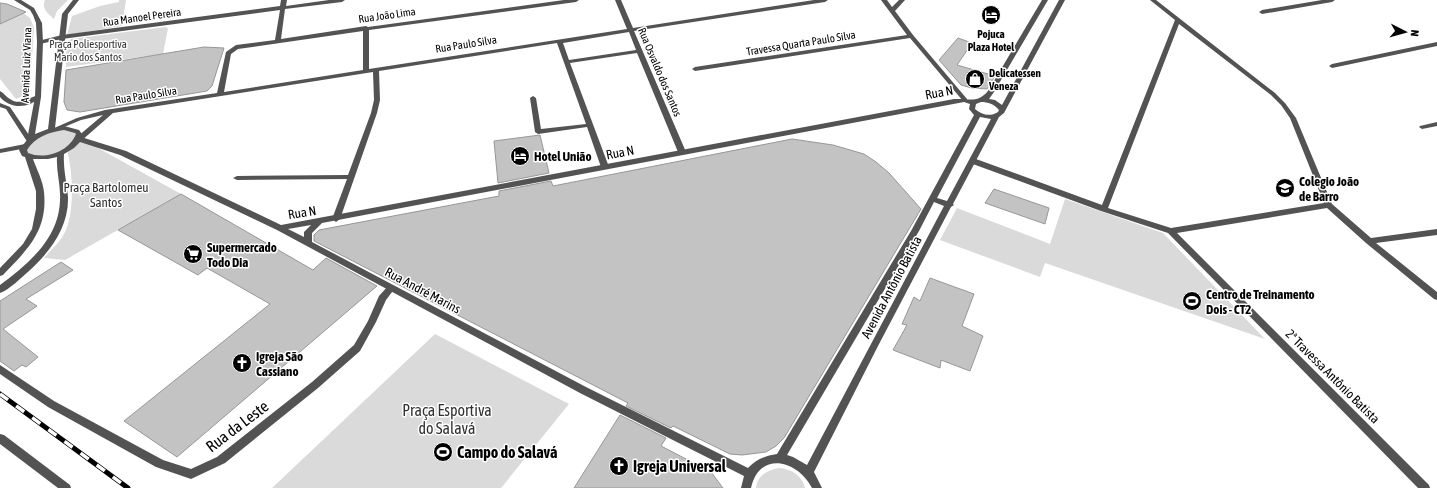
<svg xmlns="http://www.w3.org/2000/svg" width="1437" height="488" viewBox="0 0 1437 488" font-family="'Asap Condensed',sans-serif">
<rect width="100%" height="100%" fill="#fff"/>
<!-- green -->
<g fill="#dadada">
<path d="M45,0h23l-11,11 -3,8c-6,-5 -13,-11 -9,-19z"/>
<path d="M119,0h7l-4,26 -55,9 5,-19 28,-10 19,-4z"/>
<path d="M23,13l7,5 4,10 -4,58 -2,8 -12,5 -16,-20v-55z"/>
<path d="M165,27l3,1 -5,26 -97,13v-21l1,-4 4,-3z"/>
<path d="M72,129l10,10 99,55 -116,66 -21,-2c7,-8 15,-15 20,-24 11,-19 9,-63 3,-84l-15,6 -23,1 -4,-11 21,-14z"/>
<path d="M1065,199l98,34 102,106 -220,-76 -5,14 -100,-37 17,-32 93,36z"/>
<path d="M435,334l134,70 -68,84h-229z"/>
<path d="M779,468c12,1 23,7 26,20h-49c1,-12 11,-18 23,-20z"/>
</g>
<!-- building -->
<g fill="#c3c3c3" stroke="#979797">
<path d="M0,3l7,1 19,8 -26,12z"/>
<path d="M958,38l14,5 -15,22 38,11 -8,13 -15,-1 -11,-3 -22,-25z"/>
<path d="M204,47l20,1 -12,38 -5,5 -127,21 -13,-2 -3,-8 2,-32z"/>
<path d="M540,135l9,38 -51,10 -4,-42z"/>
<path d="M792,139l41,6 31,9 12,8 13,11 32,36 -137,229 -8,8 -10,6 -24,3 -12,-1 -57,-28 -2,2 -45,-22 2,-3 -314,-162v-6l5,-5 180,-34v-5l52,-10 2,5z"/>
<path d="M994,189l55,19 -4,16 -60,-21z"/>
<path d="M181,194l132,76 13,-12 51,28 -200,171 -53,-36 146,-117 -63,-36 -9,7 -80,-45z"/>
<path d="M61,262l12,8 -47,29 11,7 -34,23 35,28 -12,10 -4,-2 -8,6 -14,-10v-60z"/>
<path d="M930,278l44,16 -12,32 21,10 -13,35 -29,-11 -1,8 -47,-18 14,-25 -5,-1 12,-27 6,4z"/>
<path d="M620,415l46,23 -5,8 50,26 12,16h-149z"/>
</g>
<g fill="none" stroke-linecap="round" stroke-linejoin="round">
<!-- minor -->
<g fill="#535353" fill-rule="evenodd">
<path d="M281,0h6l-1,6 43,-6h16l-3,2 -57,7 -4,30 85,-13 2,1 196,-27h15l-3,2 -207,28v39l258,-40 -12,-29h6l12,28 181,-28h14l-3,2 -191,29 52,121 -4,2 -4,-2 -41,-99 -67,10 39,104 -4,2 -4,-2 -14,-40 -49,7 -3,-2 -5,-34 3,-2 3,2 5,31 45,-5 -29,-81 -178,28 1,29 -3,13 -37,106 -4,3 -4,-3 15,-40 -110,1 -4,-2 4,-2 111,-1 23,-62 3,-13 -1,-28 -260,41 -32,28h-2l-3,-2 1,-2 26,-22 -22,5 -24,10h-4l-1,-1 25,-11 28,-8 112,-17 9,-41 10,-7 39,-5 5,-30 -218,29 -22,5 -3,-2 1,-1 24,-6 218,-29zM363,31v39l-139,22 7,-38 7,-5zM629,32l7,18 -67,10 -6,-17z"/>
<path d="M881,0h6l5,7 7,-7h6l-10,11 18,24 54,64v2h-4l-53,-63 -215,33 -3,-2 3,-2 212,-32z"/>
<path d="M1150,0h6l119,93 10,10 11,15 36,86 39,34 66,-9v6l-61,8 61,49v8l-3,-1 -68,-56 -39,-35 -150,25 252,252 1,3h-12l-250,-255 -67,-22 -131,-48 -1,-2 4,-2h3l126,46 73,-185zM1179,24l92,71 10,10 9,13 34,85 -153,25 -63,-20z"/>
<path d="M1322,0h13l-3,2 -70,12 -3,-2 3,-2z"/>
<path d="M1437,42v4l-105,22 -3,-2 3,-2z"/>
<path d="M0,91c4,2 6,6 10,8 10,7 18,-1 28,-4l3,2c-12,11 -30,13 -41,0z"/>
<path d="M0,103l10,4 23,34 -1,2h-4l-22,-34 -6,-2z"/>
<path d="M1437,122v4l-15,3 -3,-2 1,-1z"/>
<path d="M25,144l4,2 -2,2 -27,5v-4z"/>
<path d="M391,285l3,1 1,2 -9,12 -10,22 -16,29 -42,37 -93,75 -34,16 -35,-12 -108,-60 -48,-33v-9l54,36 109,59 28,9 26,-12 95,-75 42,-37 14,-24 11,-25 9,-10z"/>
<path d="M0,434l4,1 66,50 1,3h-13l-58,-44z"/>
</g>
<!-- tertiary -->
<path fill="#535353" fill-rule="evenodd" d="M14,0h7l13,8 8,15 1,19 -2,55 -6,37 13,-5 14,-115 11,-14h6l-11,14 -13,114 9,-2 15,4 3,4 -1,3 45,14 155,74 673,-126c15,-1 23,5 34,-8l54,-91h6l-54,92 -5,7 6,1 7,5 57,-105h6l-61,113 -5,4 -46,87 1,1 -3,2 -73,139 -64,126 8,16h-10c-15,-29 -53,-37 -61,0h-10l3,-12 -164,-83 -303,-163 -157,-75 -40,-13 -6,6 -10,6c-1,15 3,29 4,43 1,30 -18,55 -39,74 -7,6 -20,19 -29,22v-8c28,-21 59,-46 60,-85 1,-14 -4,-29 -3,-43l-9,2h-15c4,11 10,22 11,33 4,39 -17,58 -41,83l-3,1v-8l23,-24 9,-15 4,-20v-18l-11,-34 -3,-1 -3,-6 8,-10 8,-43 2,-55 -1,-19 -3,-8 -3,-5zM964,102l6,2 -1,5 5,6 -63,116 -134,223c-12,2 -21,5 -29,14l-162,-81 -274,-145v-9l10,-10zM981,102c7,0 13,2 18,8l-1,2c-8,5 -16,3 -23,-3l1,-5zM980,117l11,2 -44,82 -10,-3zM64,130l11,3 1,1c-7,18 -31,26 -48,19l-1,-3c8,-13 22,-18 37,-20zM934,202l10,4 -137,259 -14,-8 -6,-2 132,-224zM311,225l-7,7v5l-16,-8z"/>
<!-- rail casing -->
<g stroke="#000" stroke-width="5">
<path id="rail" d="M0,394l128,94"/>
</g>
<!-- rail -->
<use href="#rail" stroke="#fff" stroke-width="3.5" stroke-dasharray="10" stroke-linecap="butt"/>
</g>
<!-- icons -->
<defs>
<g id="hotel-disc" transform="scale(1)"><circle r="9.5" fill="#000" stroke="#fff"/><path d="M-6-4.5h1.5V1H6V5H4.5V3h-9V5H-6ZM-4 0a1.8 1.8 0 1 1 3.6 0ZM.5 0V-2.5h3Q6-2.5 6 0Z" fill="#fff"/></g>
<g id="shop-disc" transform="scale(1)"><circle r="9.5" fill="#000" stroke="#fff"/><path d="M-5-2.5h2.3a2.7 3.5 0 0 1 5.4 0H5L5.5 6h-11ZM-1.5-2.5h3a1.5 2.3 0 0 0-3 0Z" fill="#fff"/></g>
<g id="school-disc" transform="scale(1)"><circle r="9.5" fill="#000" stroke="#fff"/><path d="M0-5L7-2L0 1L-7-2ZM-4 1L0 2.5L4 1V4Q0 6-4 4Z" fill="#fff"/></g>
<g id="supermarket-disc" transform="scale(1)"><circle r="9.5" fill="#000" stroke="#fff"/><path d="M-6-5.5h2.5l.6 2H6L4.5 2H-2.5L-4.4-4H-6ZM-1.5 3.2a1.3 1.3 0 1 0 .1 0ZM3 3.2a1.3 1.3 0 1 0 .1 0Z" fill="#fff"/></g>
<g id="stadium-disc" transform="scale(1)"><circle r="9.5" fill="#000" stroke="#fff"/><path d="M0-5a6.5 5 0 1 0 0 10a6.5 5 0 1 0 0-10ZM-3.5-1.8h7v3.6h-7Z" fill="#fff"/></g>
<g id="church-disc" transform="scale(1)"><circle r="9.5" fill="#000" stroke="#fff"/><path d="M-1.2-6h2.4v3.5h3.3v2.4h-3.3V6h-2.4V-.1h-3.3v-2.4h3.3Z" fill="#fff"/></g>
</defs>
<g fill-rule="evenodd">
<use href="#hotel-disc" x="991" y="15"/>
<use href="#shop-disc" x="975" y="79"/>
<use href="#hotel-disc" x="520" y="156"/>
<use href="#school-disc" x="1285" y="188"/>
<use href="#supermarket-disc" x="193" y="254"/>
<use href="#stadium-disc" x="1192" y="301"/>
<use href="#church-disc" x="242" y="363"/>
<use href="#stadium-disc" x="443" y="452"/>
<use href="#church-disc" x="619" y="466"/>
</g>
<g text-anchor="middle" stroke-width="3" stroke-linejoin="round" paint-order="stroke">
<!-- far-street labels -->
<g font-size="11" fill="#000" stroke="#fff">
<text transform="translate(387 15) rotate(-8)" y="4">Rua João Lima</text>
<text transform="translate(142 17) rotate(-8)" y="4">Rua Manoel Pereira</text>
<text transform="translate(801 43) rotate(-9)" y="4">Travessa Quarta Paulo Silva</text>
<text transform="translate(466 44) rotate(-9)" y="4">Rua Paulo Silva</text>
<text transform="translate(26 65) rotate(-88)" y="4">Avenida Luiz Viana</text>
<text transform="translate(660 72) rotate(67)" y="4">Rua Osvaldo dos Santos</text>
<text transform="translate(146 95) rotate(-9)" y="4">Rua Paulo Silva</text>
</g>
<!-- far-poi labels -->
<g font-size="11" font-weight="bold" fill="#000" stroke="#fff">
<text x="991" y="38">Pojuca<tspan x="991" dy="13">Plaza Hotel</tspan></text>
<text x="989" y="77" text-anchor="start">Delicatessen<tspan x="989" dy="13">Veneza</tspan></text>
</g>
<!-- far-park labels -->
<g font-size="11" fill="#313131" stroke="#fff">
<text x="88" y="48">Praça Poliesportiva<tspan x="88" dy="13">Mario dos Santos</tspan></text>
</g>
<!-- street labels -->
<g font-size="13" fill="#000" stroke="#fff">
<text transform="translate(939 92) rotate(-10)" y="5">Rua N</text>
<text transform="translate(620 152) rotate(-11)" y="5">Rua N</text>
<text transform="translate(302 212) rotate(-9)" y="5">Rua N</text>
<text transform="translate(891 287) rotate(-62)" y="5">Avenida Antônio Batista</text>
<text transform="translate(423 290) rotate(28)" y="5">Rua André Marins</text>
<text transform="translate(1333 376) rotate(45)" y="5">2ª Travessa Antônio Batista</text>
</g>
<!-- poi labels -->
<g font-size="13" font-weight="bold" fill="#000" stroke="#fff" text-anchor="start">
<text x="534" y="161">Hotel União</text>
<text x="1299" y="186">Colegio João<tspan x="1299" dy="15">de Barro</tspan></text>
<text x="207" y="252">Supermercado<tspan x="207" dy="15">Todo Dia</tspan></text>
<text x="1206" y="299">Centro de Treinamento<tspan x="1206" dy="15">Dois - CT2</tspan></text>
<text x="256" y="361">Igreja São<tspan x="256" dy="15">Cassiano</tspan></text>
</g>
<!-- park labels -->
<g font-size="13" fill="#313131" stroke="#fff">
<text x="106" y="192">Praça Bartolomeu<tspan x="106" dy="15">Santos</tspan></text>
</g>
<!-- near-park labels -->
<g font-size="16" fill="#313131" stroke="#fff">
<text x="447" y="416">Praça Esportiva<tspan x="447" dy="18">do Salavá</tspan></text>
</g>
<!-- near-street labels -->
<g font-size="16" fill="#000" stroke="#fff">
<text transform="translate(237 426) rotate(-37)" y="6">Rua da Leste</text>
</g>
<!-- near-poi labels -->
<g font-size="16" font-weight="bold" fill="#000" stroke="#fff" text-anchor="start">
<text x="457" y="458">Campo do Salavá</text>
<text x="633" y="472">Igreja Universal</text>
</g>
</g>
<!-- north arrow -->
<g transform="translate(1405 32) rotate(96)" stroke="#ffffff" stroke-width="3" paint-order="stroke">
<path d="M0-3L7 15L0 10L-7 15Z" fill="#000000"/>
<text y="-6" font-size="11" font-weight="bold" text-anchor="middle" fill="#000000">N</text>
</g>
</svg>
